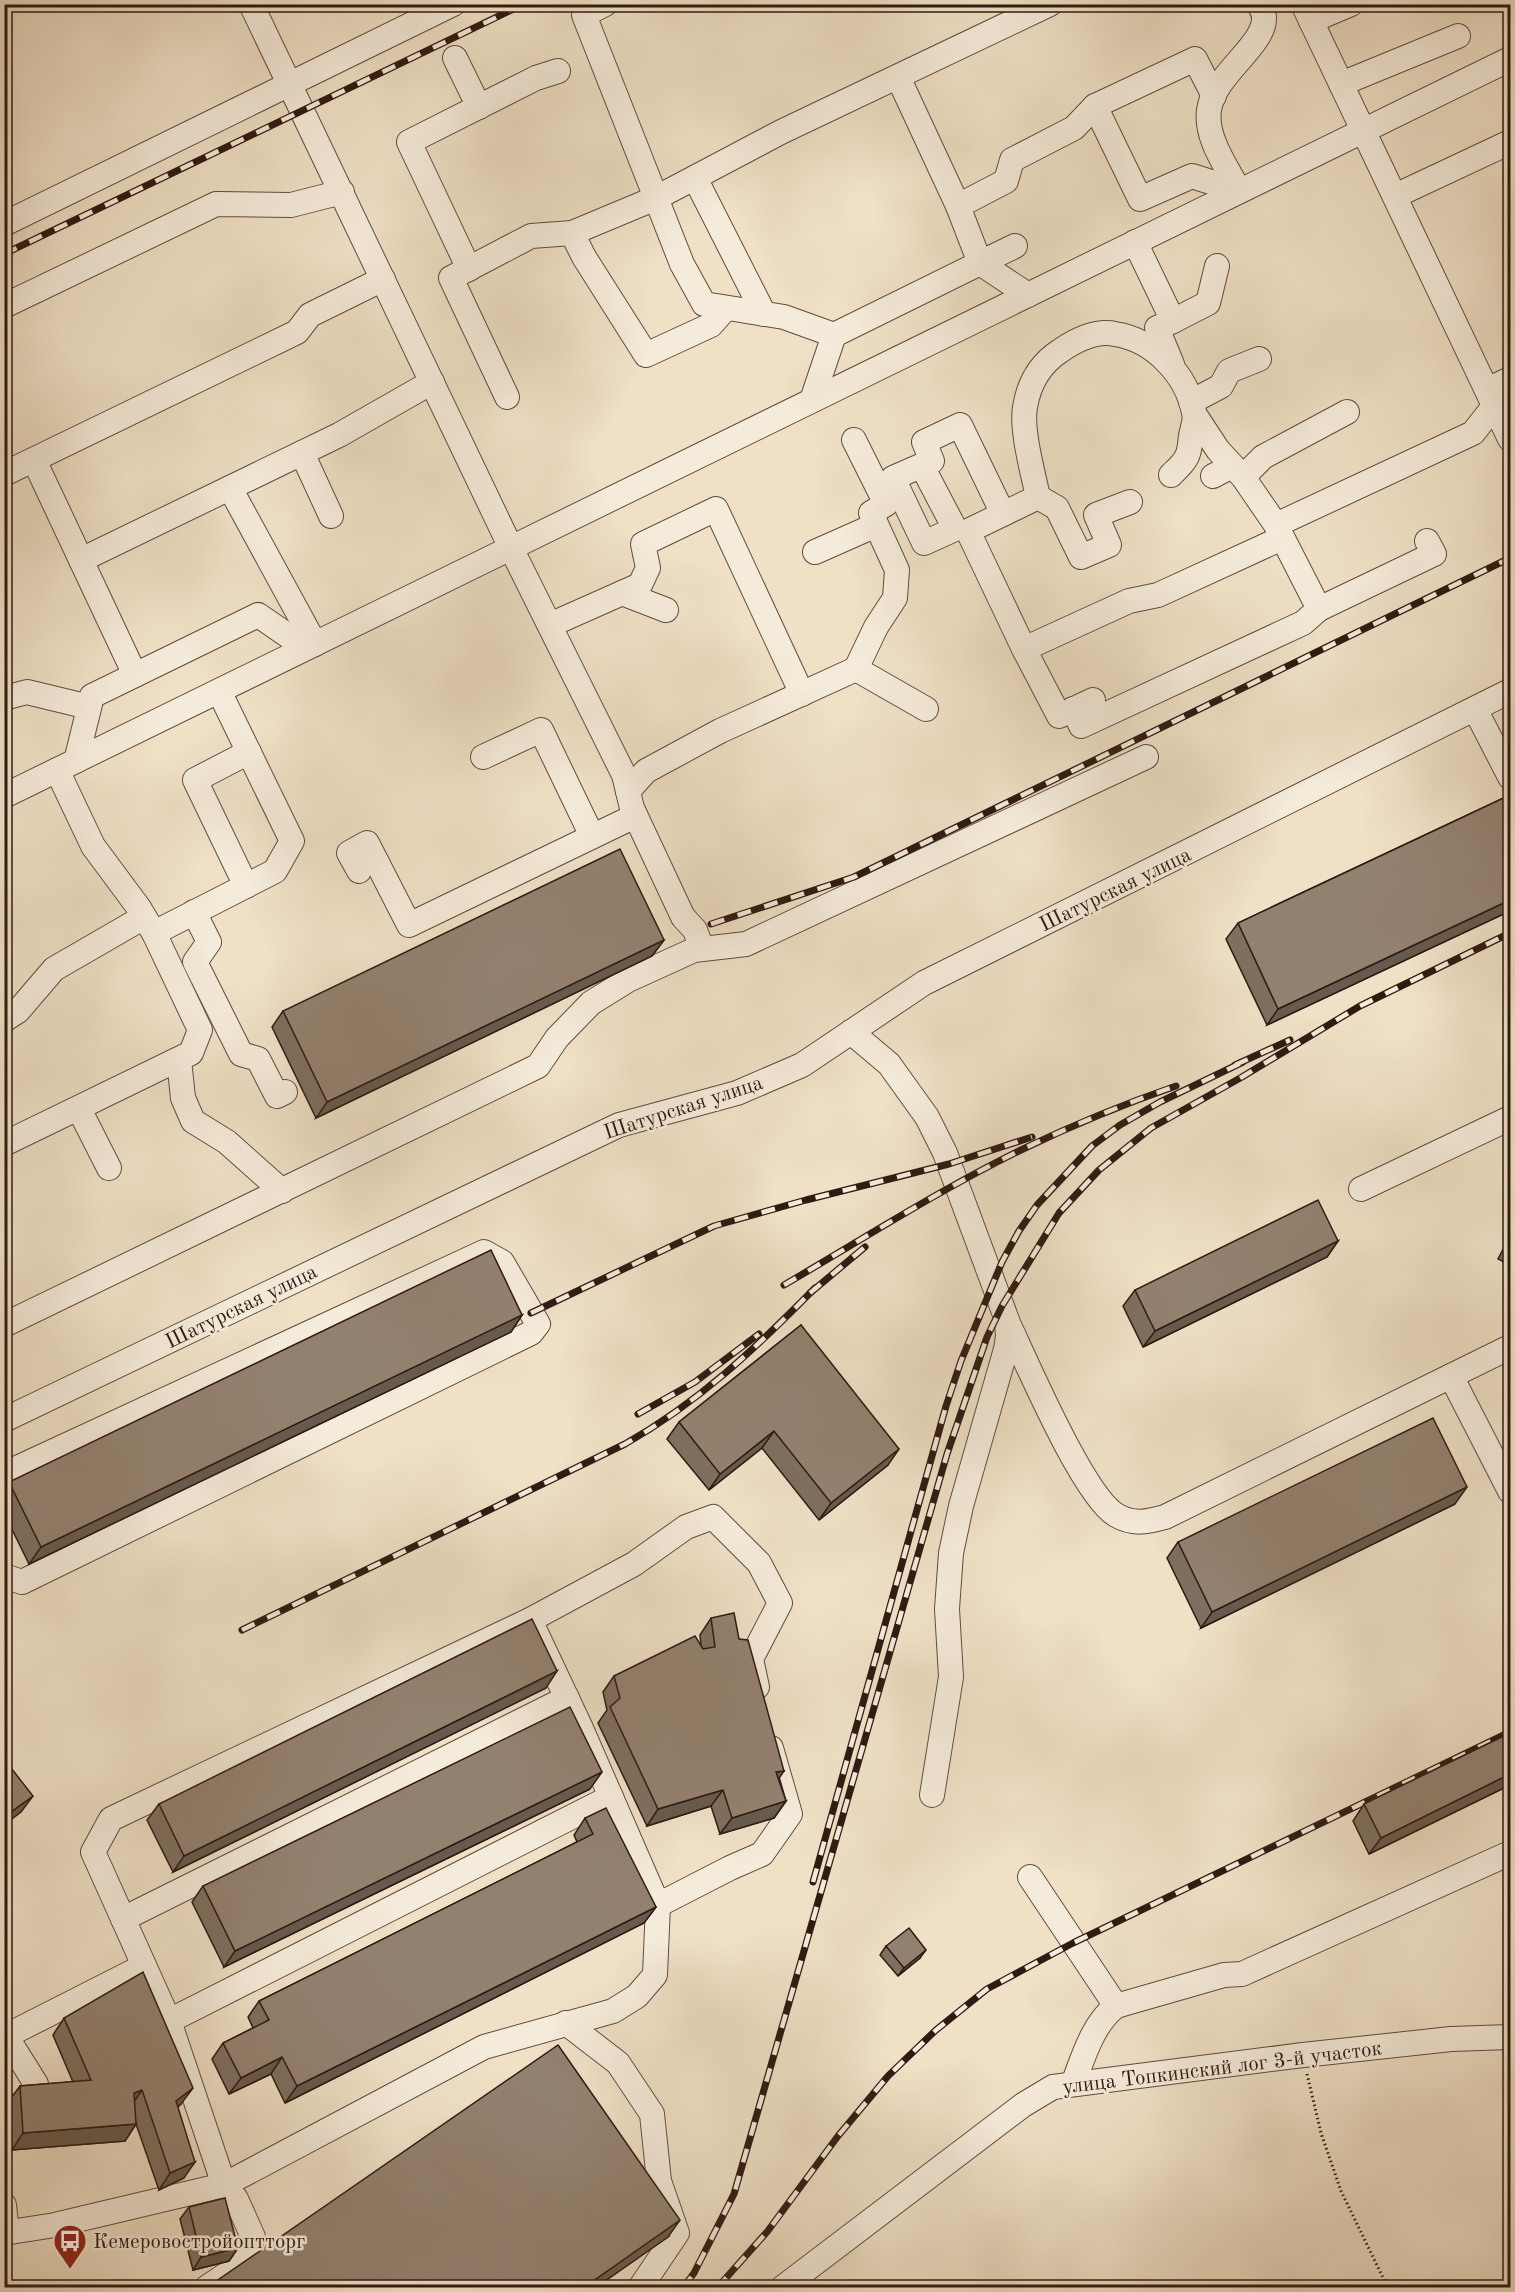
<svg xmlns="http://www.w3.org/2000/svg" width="1515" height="2292" viewBox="0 0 1515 2292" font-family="'Old Standard TT',serif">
<rect width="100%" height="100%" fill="#efe0c6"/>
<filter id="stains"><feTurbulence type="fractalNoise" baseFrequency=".00333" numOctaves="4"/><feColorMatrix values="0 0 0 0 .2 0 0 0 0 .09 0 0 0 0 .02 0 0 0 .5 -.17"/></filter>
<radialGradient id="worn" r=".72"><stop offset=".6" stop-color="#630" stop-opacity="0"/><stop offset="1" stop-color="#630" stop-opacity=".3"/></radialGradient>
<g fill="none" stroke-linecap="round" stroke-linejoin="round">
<!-- minor casing -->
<g stroke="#5f4c3f" stroke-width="26">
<g id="minor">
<path d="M251,4l260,544 113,227 8,33 51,109 12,13 7,19"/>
<path d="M605,4l-21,11 98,249 22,40 80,13 50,18"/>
<path d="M1303,4l207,435"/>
<path d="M1311,21l40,-17"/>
<path d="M455,58l24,49"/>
<path d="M898,77l60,129"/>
<path d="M1341,84l117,-48"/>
<path d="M1214,96l-19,-37 -100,47 45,93 52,-23 47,15"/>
<path d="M695,178l69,136"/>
<path d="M1239,191c-12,-24 -34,-53 -30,-81 5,-36 57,-65 55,-93 0,-3 -3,-9 -5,-13"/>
<path d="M1395,196l115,-54"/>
<path d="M4,224l449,-220"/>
<path d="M1135,242l38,79 -16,7 15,36"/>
<path d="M1015,246l-35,17 -22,-57 48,-25 6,-21 62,-32 21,-22"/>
<path d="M469,269l-60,-127 127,-64 22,-7"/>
<path d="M4,306l212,-102 75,1 51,-13"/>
<path d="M726,308l-15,17 -65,30 -62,-98 -12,-24 84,-35 125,-66 269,-128"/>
<path d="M1173,321l35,-18 9,-37"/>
<path d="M1487,390l23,-11"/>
<path d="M507,397l-56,-119 80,-42 41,-3"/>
<path d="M812,400l22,-65 146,-72 48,32"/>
<path d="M1191,402l30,-16 8,-15 30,-12"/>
<path d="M1195,415l23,35 25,27 33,48"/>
<path d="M854,440l32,64 -15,9 26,57 -2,28 -19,29 -20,42"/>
<path d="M302,453l29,63"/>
<path d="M34,460l101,215"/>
<path d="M922,466l33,63 -31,14 -31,-65 39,-17 -8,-19 36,-17 43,89"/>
<path d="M4,474l293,-142 13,-17 73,-36"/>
<path d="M1213,476l19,-10"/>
<path d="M1243,477l20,-20 84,-45"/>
<path d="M230,488l85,156"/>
<path d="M1038,497l19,11 24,49 28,-12 -13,-30 34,-13"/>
<path d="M1427,541l7,13 -115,55 -43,-84 197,-92 22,-28"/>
<path d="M815,552l61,-27"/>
<path d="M81,560l258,-125 93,-53"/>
<path d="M622,593l44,17"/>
<path d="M550,625l90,-40 8,-17 -5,-24 73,-35 86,185"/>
<path d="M1024,649l-56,-118 70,-34c-5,-24 -17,-67 -13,-90 4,-24 15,-43 35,-56 16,-11 36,-21 55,-17 39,6 72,41 79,79 2,7 -2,16 -3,23 -1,6 -1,16 -5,22 -3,6 -10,12 -15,17"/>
<path d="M4,698l23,-6 62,15"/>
<path d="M1093,700l-34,16 -35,-67 105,-48 29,-6 124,-57"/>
<path d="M1073,709l8,17 222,-103 16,-14"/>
<path d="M1475,709l35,68"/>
<path d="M483,757l58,-27 51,106"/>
<path d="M76,761l16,-65 166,-81 48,33"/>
<path d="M628,791l18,-20 74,-40 136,-62 70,40"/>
<path d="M4,796l1506,-737"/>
<path d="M359,871l-10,-18 18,-10 42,82 226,-109"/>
<path d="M246,886l-51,-106 54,-28"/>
<path d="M194,912l15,30 -14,20 46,92 17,5 19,37 8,-4"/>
<path d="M154,933l121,-62 17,-30 -73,-150"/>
<path d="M4,1020l14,-9 36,-42 90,-52"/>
<path d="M851,1032l38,32 38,53 18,36 62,167 1,16 -2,13 -45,157 -10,47 -4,56 4,68 -19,118"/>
<path d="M179,1060l4,38 10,23 34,21 55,49"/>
<path d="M79,1109l30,59"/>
<path d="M4,1144l187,-91 9,-23 -46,-97 -15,-25 -46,-62 -36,-76"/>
<path d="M1361,1189l149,-71"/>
<path d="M1008,1323c19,40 75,172 108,192 17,10 31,7 49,2l286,-141 59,115"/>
<path d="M4,1325l534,-259 19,-28 34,-35 37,-23 66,-30 52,-6 400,-187"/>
<path d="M1451,1376l59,-29"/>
<path d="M4,1420l615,-295 118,-32 65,-28 122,-82 586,-292"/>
<path d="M4,1474l480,-222 18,10 36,62 -7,9 -509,249 -18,-6"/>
<path d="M530,1620l104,-56 52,-37 27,-10 46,46 21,40 -29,56 6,28"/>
<path d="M1030,1877l86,129"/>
<path d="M658,1905l72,-37 32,-14 28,-40 -19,-66"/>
<path d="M123,1919l444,-221"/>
<path d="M169,2021l442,-224"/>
<path d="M566,2023l52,40 34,51 7,67 18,52 -37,55"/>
<path d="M36,2084l-30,-48 138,-70"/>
<path d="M1073,2084c10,-26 20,-61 43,-78l108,-31 18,-1 268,-121"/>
<path d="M4,2205l3,28"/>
<path d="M4,2233l51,-8 169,-40 260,-138 129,-36 24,-15 18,-21 3,-70 -78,-179 -50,-106 -419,199 -18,33 76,169 55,164 12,14 17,38 -11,27 -36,24"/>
<path d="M782,2288l241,-183 30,-18 250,-32 148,-16 59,-2"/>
</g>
</g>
<!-- path -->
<path stroke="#2f1a12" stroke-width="3" stroke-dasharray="1.5 3" stroke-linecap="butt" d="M1307,2074l14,59 20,58 47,97"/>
<!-- minor -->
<use href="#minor" stroke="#f5ebda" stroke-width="24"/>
<!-- rail casing -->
<g stroke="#2f1a12" stroke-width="7">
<g id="rail">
<path d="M4,254l520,-250"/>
<path d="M711,924l143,-47 656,-319"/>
<path d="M1235,1065l55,-25"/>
<path d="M784,1285c79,-46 157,-96 239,-136 50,-24 101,-45 153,-63"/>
<path d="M810,1293l55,-46"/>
<path d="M531,1313l183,-87 92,-26 143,-36 83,-27"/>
<path d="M638,1414l57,-32 64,-48"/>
<path d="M242,1630l383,-186c74,-42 130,-95 190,-156"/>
<path d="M813,1882l133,-476 15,-45 41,-99 17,-31 18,-26 55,-59 28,-21 40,-23 83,-40"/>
<path d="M683,2288l11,-15 40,-79 213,-740 40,-117 15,-31 57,-93 40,-43 52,-42 91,-51 118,-71 150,-73"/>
<path d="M717,2288l50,-56 71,-96 50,-60 48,-46 51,-41 86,-46 437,-211"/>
</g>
</g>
<!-- rail -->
<use href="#rail" stroke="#f5ebda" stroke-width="4.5" stroke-dasharray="14" stroke-linecap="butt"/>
</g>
<!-- wall -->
<g fill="#7e6f60" stroke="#2f1a12" stroke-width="1.5">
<path d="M1510,795v116l-243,114 -41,-86 12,-16z"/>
<path d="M664,940l-12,16 -336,162 -44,-91 11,-16z"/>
<path d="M1510,1236v29l-12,-6z"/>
<path d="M1338,1241l-11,16 -184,90 -20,-41 12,-16z"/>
<path d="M522,1315l-11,17 -482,232 -25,-51v-24l5,-7z"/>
<path d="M801,1325l87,140 -69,55 -57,-72 -53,42 -42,-51 12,-17z"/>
<path d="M1455,1504l-254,124 -34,-70 11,-16z"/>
<path d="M711,1618l28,21 47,162 -12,17 -54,16 -9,-28 -64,20 -49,-103 9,-13 -4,-18 11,-16 87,-30 -1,-11z"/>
<path d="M546,1688l-373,184 -26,-52 12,-16z"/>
<path d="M1510,1733v52l-141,69 -16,-33 11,-17z"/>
<path d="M590,1789l-366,178 -32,-65 11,-16z"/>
<path d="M585,1818l71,89 -12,16 -359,180 -14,-29 -42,20 -17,-35 11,-16 30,-15 -5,-11 11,-16 318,-159 -3,-7z"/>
<path d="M886,1946l34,12 -22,18 -18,-21z"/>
<path d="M64,2018l117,86 -3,3 6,71 -25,12 -23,-66 -11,17 -113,9 -4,-48 12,-16 53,-4 -20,-47z"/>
<path d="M189,2207l49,41 -9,13 -36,9 -13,-51z"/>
<path d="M668,2237l-73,51h-384l4,-6z"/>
</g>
<!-- shaded-wall -->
<g fill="#675a4e" stroke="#2f1a12" stroke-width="1.5">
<path d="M1510,900v11l-243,114 11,-16z"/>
<path d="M664,940l-12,16 -336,162 11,-16z"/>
<path d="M1338,1241l-11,16 -184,90 12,-16z"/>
<path d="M522,1315l-11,17 -482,232 12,-17z"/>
<path d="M774,1431l-12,17 -53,42 11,-16z"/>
<path d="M899,1449l-11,16 -69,55 12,-17z"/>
<path d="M1467,1487l-12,17 -254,124 11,-16z"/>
<path d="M557,1671l-11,17 -373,184 11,-16z"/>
<path d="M784,1771l-11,16 3,-15z"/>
<path d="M602,1772l-12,17 -366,178 11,-16z"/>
<path d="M1510,1774v11l-141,69 12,-16z"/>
<path d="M723,1790l-12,16 -64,20 11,-17z"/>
<path d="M33,1796l-12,16 -17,13v-8z"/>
<path d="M786,1801l-12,17 -54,16 12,-16z"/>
<path d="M656,1907l-12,16 -359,180 12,-17z"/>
<path d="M926,1950l-6,8 -22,18 6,-8z"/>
<path d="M282,2057l-11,17 -42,20 12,-16z"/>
<path d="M193,2088l-12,16 -16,13 11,-16z"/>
<path d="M142,2090l-11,16 3,-13z"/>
<path d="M136,2124l-11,17 -113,9 11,-17z"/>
<path d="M195,2162l-11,16 -25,12 11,-17z"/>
<path d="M680,2220l-12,17 -73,51h-12z"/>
<path d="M238,2248l-9,13 -36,9 8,-13z"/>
</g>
<!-- building -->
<g fill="#938170" stroke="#2f1a12" stroke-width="1.5">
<path d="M1510,795v105l-232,109 -40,-86z"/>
<path d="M620,849l44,91 -337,162 -44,-91z"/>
<path d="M1318,1200l20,41 -183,90 -20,-41z"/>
<path d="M1510,1238v16l-6,-4z"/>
<path d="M491,1250l31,65 -481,232 -32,-65z"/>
<path d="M801,1325l98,124 -68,54 -57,-72 -54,43 -41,-52z"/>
<path d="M1433,1418l34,69 -255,125 -34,-70z"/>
<path d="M734,1613l5,26 9,1 36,131 -8,1 10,29 -54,17 -9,-28 -65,19 -48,-102 10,-9 -6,-22 81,-40 8,13 12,-2 -4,-29z"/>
<path d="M532,1619l25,52 -373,185 -25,-52z"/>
<path d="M570,1707l32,65 -367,179 -32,-65z"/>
<path d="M1510,1733v41l-129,64 -17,-34z"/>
<path d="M4,1759l29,37 -29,21z"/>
<path d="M606,1808l50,99 -359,179 -15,-29 -41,21 -18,-35 46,-23 -10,-19 334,-167 -8,-16z"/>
<path d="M909,1928l17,22 -22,18 -18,-22z"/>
<path d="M143,1972l50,116 -17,13 19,61 -25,11 -28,-83 -8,3 2,31 -113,9 -3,-47 71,-6 -27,-62z"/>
<path d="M558,2045l122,175 -97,68h-364l-4,-6z"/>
<path d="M225,2198l13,50 -37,9 -12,-50z"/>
</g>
<!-- icons -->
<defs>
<g id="bus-pin" transform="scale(1.725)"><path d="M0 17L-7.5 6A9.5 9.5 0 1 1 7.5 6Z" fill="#8f2418" stroke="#f5ebda"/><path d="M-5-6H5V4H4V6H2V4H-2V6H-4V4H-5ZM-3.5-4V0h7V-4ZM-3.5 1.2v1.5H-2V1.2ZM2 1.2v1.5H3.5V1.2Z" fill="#fff"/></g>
</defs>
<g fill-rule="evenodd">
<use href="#bus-pin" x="70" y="2241"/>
</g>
<g text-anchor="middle" stroke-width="5" stroke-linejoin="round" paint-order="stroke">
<!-- street labels -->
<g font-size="21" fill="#2f1a12" stroke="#f5ebda">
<text transform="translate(1115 889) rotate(-26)" y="7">Шатурская улица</text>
<text transform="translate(683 1107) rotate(-18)" y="7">Шатурская улица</text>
<text transform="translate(241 1306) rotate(-26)" y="7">Шатурская улица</text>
<text transform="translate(1222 2067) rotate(-7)" y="7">улица Топкинский лог 3-й участок</text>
</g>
<!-- poi labels -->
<g font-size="21" fill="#2f1a12" stroke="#f5ebda" text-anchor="start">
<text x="93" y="2248">Кемеровостройоптторг</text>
</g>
</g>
<!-- margin -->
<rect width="1515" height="2292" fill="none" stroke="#efe0c6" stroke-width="24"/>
<rect x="6" y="6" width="1503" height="2280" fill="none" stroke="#2f1a12" stroke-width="3"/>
<rect x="12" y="12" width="1491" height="2268" fill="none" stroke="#2f1a12" stroke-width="1.5"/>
<rect width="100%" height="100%" filter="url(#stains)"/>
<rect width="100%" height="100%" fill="url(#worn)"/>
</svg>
